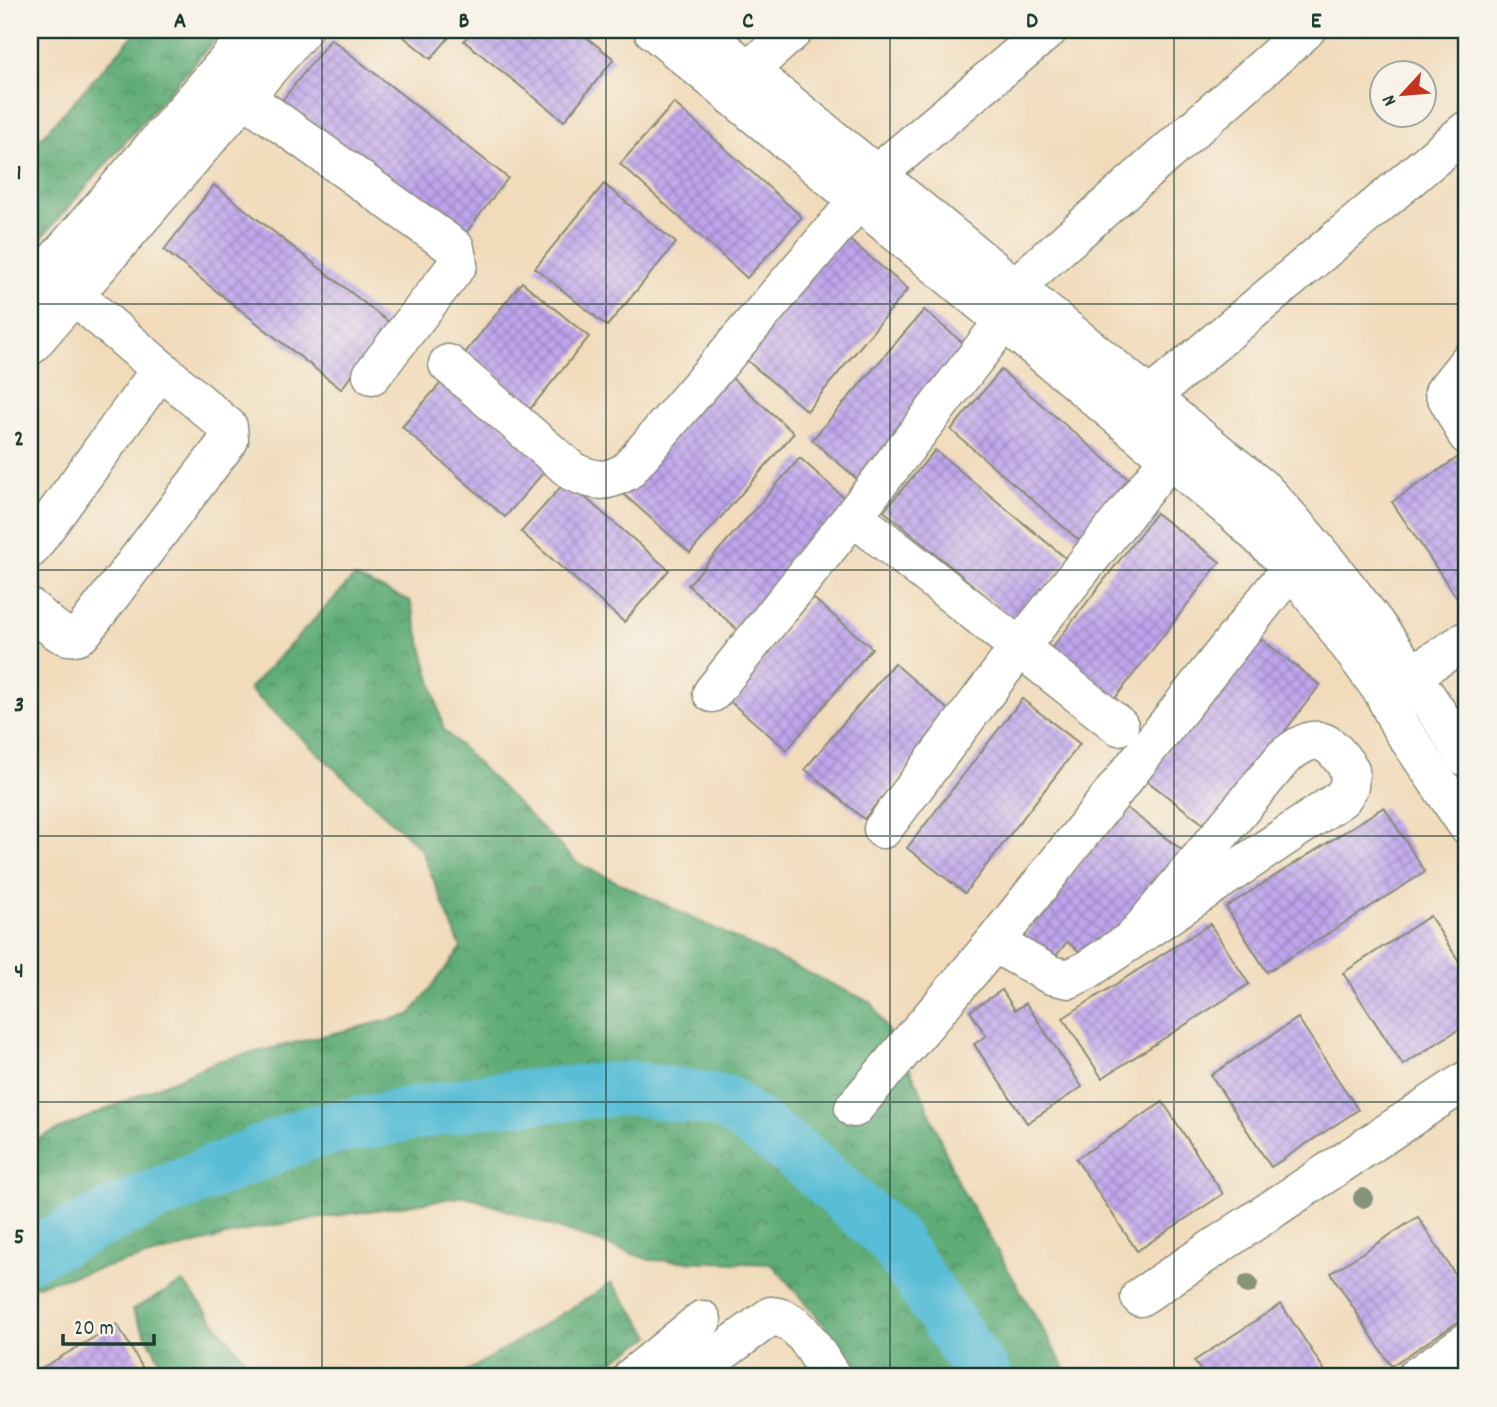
<svg xmlns="http://www.w3.org/2000/svg" width="1497" height="1407" viewBox="0 0 1497 1407" font-family="Dekko,sans-serif">
<defs>
<pattern id="forest-crowns" width="20" height="18" patternUnits="userSpaceOnUse" patternTransform="scale(1.75)"><rect width="20" height="18" fill="#5fac77"/><path d="M2 6a3 3 0 1 1 6 0M12 15a3 3 0 1 1 6 0" fill="none" stroke="#4e8d62"/></pattern>
<pattern id="building-cross-hatch" width="8" height="8" patternUnits="userSpaceOnUse" patternTransform="scale(1.75)"><rect width="8" height="8" fill="#c0a5ed"/><path d="M0 0l8 8M0 8l8-8" fill="none" stroke="#9b88c1"/></pattern>
</defs>
<rect width="100%" height="100%" fill="#f7f3e8"/>
<filter id="ink" filterUnits="userSpaceOnUse"><feTurbulence type="fractalNoise" baseFrequency=".0143" numOctaves="2"/><feDisplacementMap in="SourceGraphic" scale="14" xChannelSelector="R" yChannelSelector="G"/><feConvolveMatrix kernelMatrix="1 2 1 2 8 2 1 2 1" color-interpolation-filters="sRGB"/></filter>
<filter id="wash" filterUnits="userSpaceOnUse"><feTurbulence type="fractalNoise" baseFrequency=".00686" numOctaves="4" result="noise"/><feDisplacementMap in="SourceGraphic" scale="28" xChannelSelector="R" yChannelSelector="G"/><feGaussianBlur stdDeviation="1.57" result="paint"/><feColorMatrix in="noise" values="0 0 0 0 0 0 0 0 0 0 0 0 0 0 0 0 0 1.4 0 .05"/><feComposite in="paint" operator="in"/></filter>
<g filter="url(#wash)">
<rect width="100%" height="100%" fill="#f1dbbb"/>
<!-- forest -->
<g fill="url(#forest-crowns)" stroke="#3f7456" stroke-width="2">
<path d="M138,30h85l-193,221v-101z"/>
<path d="M354,577l56,24 34,129 133,133 295,140 46,81 39,97 113,196h-201l-97,-113 -122,-4 -184,-64 -209,32 -227,59v-145l188,-81 192,-46 51,-67 -40,-99 -172,-160z"/>
<path d="M183,1282l76,95h-90l-37,-67z"/>
<path d="M612,1283l39,53 -63,41h-130z"/>
</g>
<g fill="none" stroke-linecap="round" stroke-linejoin="round">
<!-- river -->
<path stroke="#58bdd6" stroke-width="54" d="M30,1254l112,-53 166,-68 180,-33 143,-12 94,14 78,57 90,81 92,137"/>
</g>
<g id="blocks">
<!-- building -->
<g fill="url(#building-cross-hatch)">
<path d="M395,30h60l-24,29z"/>
<path d="M472,30h105l37,29 -50,62 -100,-80z"/>
<path d="M331,39l177,139 -50,65 -178,-140z"/>
<path d="M674,103l128,114 -55,61 -127,-114z"/>
<path d="M604,184l72,59 -69,83 -72,-58z"/>
<path d="M214,185l177,139 -50,65 -177,-139z"/>
<path d="M840,232l68,57 -101,122 -69,-58z"/>
<path d="M522,282l67,55 -63,77 -66,-55z"/>
<path d="M924,310l53,45 -112,131 -53,-46z"/>
<path d="M1001,370l137,117 -51,60 -136,-117z"/>
<path d="M724,371l70,62 -104,120 -70,-62z"/>
<path d="M447,376l102,90 -44,51 -103,-90z"/>
<path d="M935,450l133,110 -51,62 -133,-111z"/>
<path d="M1460,456l7,11v146l-75,-111z"/>
<path d="M800,458l52,47 -112,127 -52,-47z"/>
<path d="M566,481l103,89 -45,52 -103,-90z"/>
<path d="M1156,513l64,49 -108,140 -64,-49z"/>
<path d="M813,598l59,50 -85,102 -59,-50z"/>
<path d="M1256,635l64,50 -110,144 -64,-49z"/>
<path d="M894,663l59,51 -89,105 -59,-50z"/>
<path d="M1022,699l58,45 -115,149 -58,-45z"/>
<path d="M1124,806l59,45 -70,92 -25,15 -21,-16 -19,24 -29,-23z"/>
<path d="M1384,807l41,65 -158,100 -41,-65z"/>
<path d="M1430,916l37,58v50l-64,41 -60,-92z"/>
<path d="M1210,924l39,60 -147,94 -39,-60z"/>
<path d="M1002,990l13,20 11,-7 56,84 -55,36 -53,-79 12,-8 -16,-25z"/>
<path d="M1298,1018l60,92 -87,57 -60,-92z"/>
<path d="M1163,1102l60,92 -86,57 -61,-92z"/>
<path d="M1418,1217l49,76v23l-76,50 -60,-93z"/>
<path d="M1281,1304l48,73h-124l-11,-16z"/>
<path d="M117,1324l31,53h-118v-2z"/>
</g>
</g>
</g>
<g filter="url(#ink)">
<use href="#blocks" fill-opacity="0" stroke="#888c78" stroke-width="2"/>
<g fill="none" stroke-linecap="round" stroke-linejoin="round">
<!-- minor casing -->
<g stroke="#888c78" stroke-width="41">
<g id="minor">
<path d="M653,30l585,486 54,51 91,125 17,34 67,99"/>
<path d="M699,30l565,460c77,82 142,173 203,268"/>
<path d="M749,70l45,-40"/>
<path d="M244,97l211,151 3,16 -86,111"/>
<path d="M877,174l171,-144"/>
<path d="M1015,287l291,-257"/>
<path d="M30,290l224,-260"/>
<path d="M30,346l272,-316"/>
<path d="M1467,363l-23,29 23,43"/>
<path d="M448,364l125,108c23,9 32,12 54,-1l231,-270"/>
<path d="M1150,397l317,-267"/>
<path d="M853,516l266,210"/>
<path d="M30,549l131,-180"/>
<path d="M30,608c14,11 34,37 52,25l147,-193 -1,-13 -154,-132"/>
<path d="M1392,687l75,-47"/>
<path d="M712,693l141,-177 151,-195"/>
<path d="M883,829l136,-181 150,-189"/>
<path d="M994,943l57,32 18,4 18,-9 255,-172 7,-11 1,-17c-23,-33 -34,-39 -66,-13l-150,181"/>
<path d="M854,1108l140,-165 298,-376"/>
<path d="M1140,1297l327,-217"/>
<path d="M632,1377l70,-57"/>
<path d="M688,1377l83,-61c31,2 45,39 61,61"/>
<path d="M1416,1377l51,-35"/>
</g>
</g>
<!-- minor -->
<use href="#minor" stroke="#fff" stroke-width="38"/>
</g>
<!-- trees -->
<g fill="#87947a">
<circle cx="1363" cy="1198" r="10"/>
<circle cx="1248" cy="1284" r="10"/>
</g>
</g>
<!-- grid -->
<path fill="none" stroke="#1f3d34" stroke-width="2" stroke-opacity="0.55" d="M322,30v1347M606,30v1347M890,30v1347M1174,30v1347M30,304h1437M30,570h1437M30,836h1437M30,1102h1437"/>
<!-- margin -->
<rect width="1497" height="1407" fill="none" stroke="#f7f3e8" stroke-width="77"/>
<!-- north arrow -->
<g transform="translate(1403 94) rotate(244)"><circle r="33" fill="#f7f3e8" stroke="#a1aaa0" stroke-width="2"/>
<path d="M0-5L12 26L0 18L-12 26Z" fill="#c8321e"/>
<text y="-10" font-size="19" font-weight="bold" text-anchor="middle" fill="#1f3d34">N</text>
</g>
<!-- scale -->
<path d="M63 1334v10h91v-10" fill="none" stroke="#1f3d34" stroke-width="3.5"/>
<text x="74" y="1334" font-size="21" fill="#1f3d34" stroke="#f7f3e8" stroke-width="5" paint-order="stroke">20 m</text>
<rect x="38" y="38" width="1420" height="1330" fill="none" stroke="#1f3d34" stroke-width="2.5"/>
<g font-size="23" text-anchor="middle" font-weight="bold" fill="#1f3d34">
<text x="180" y="27">A</text>
<text x="464" y="27">B</text>
<text x="748" y="27">C</text>
<text x="1032" y="27">D</text>
<text x="1316" y="27">E</text>
<text x="19" y="179">1</text>
<text x="19" y="445">2</text>
<text x="19" y="711">3</text>
<text x="19" y="977">4</text>
<text x="19" y="1243">5</text>
</g>
</svg>
